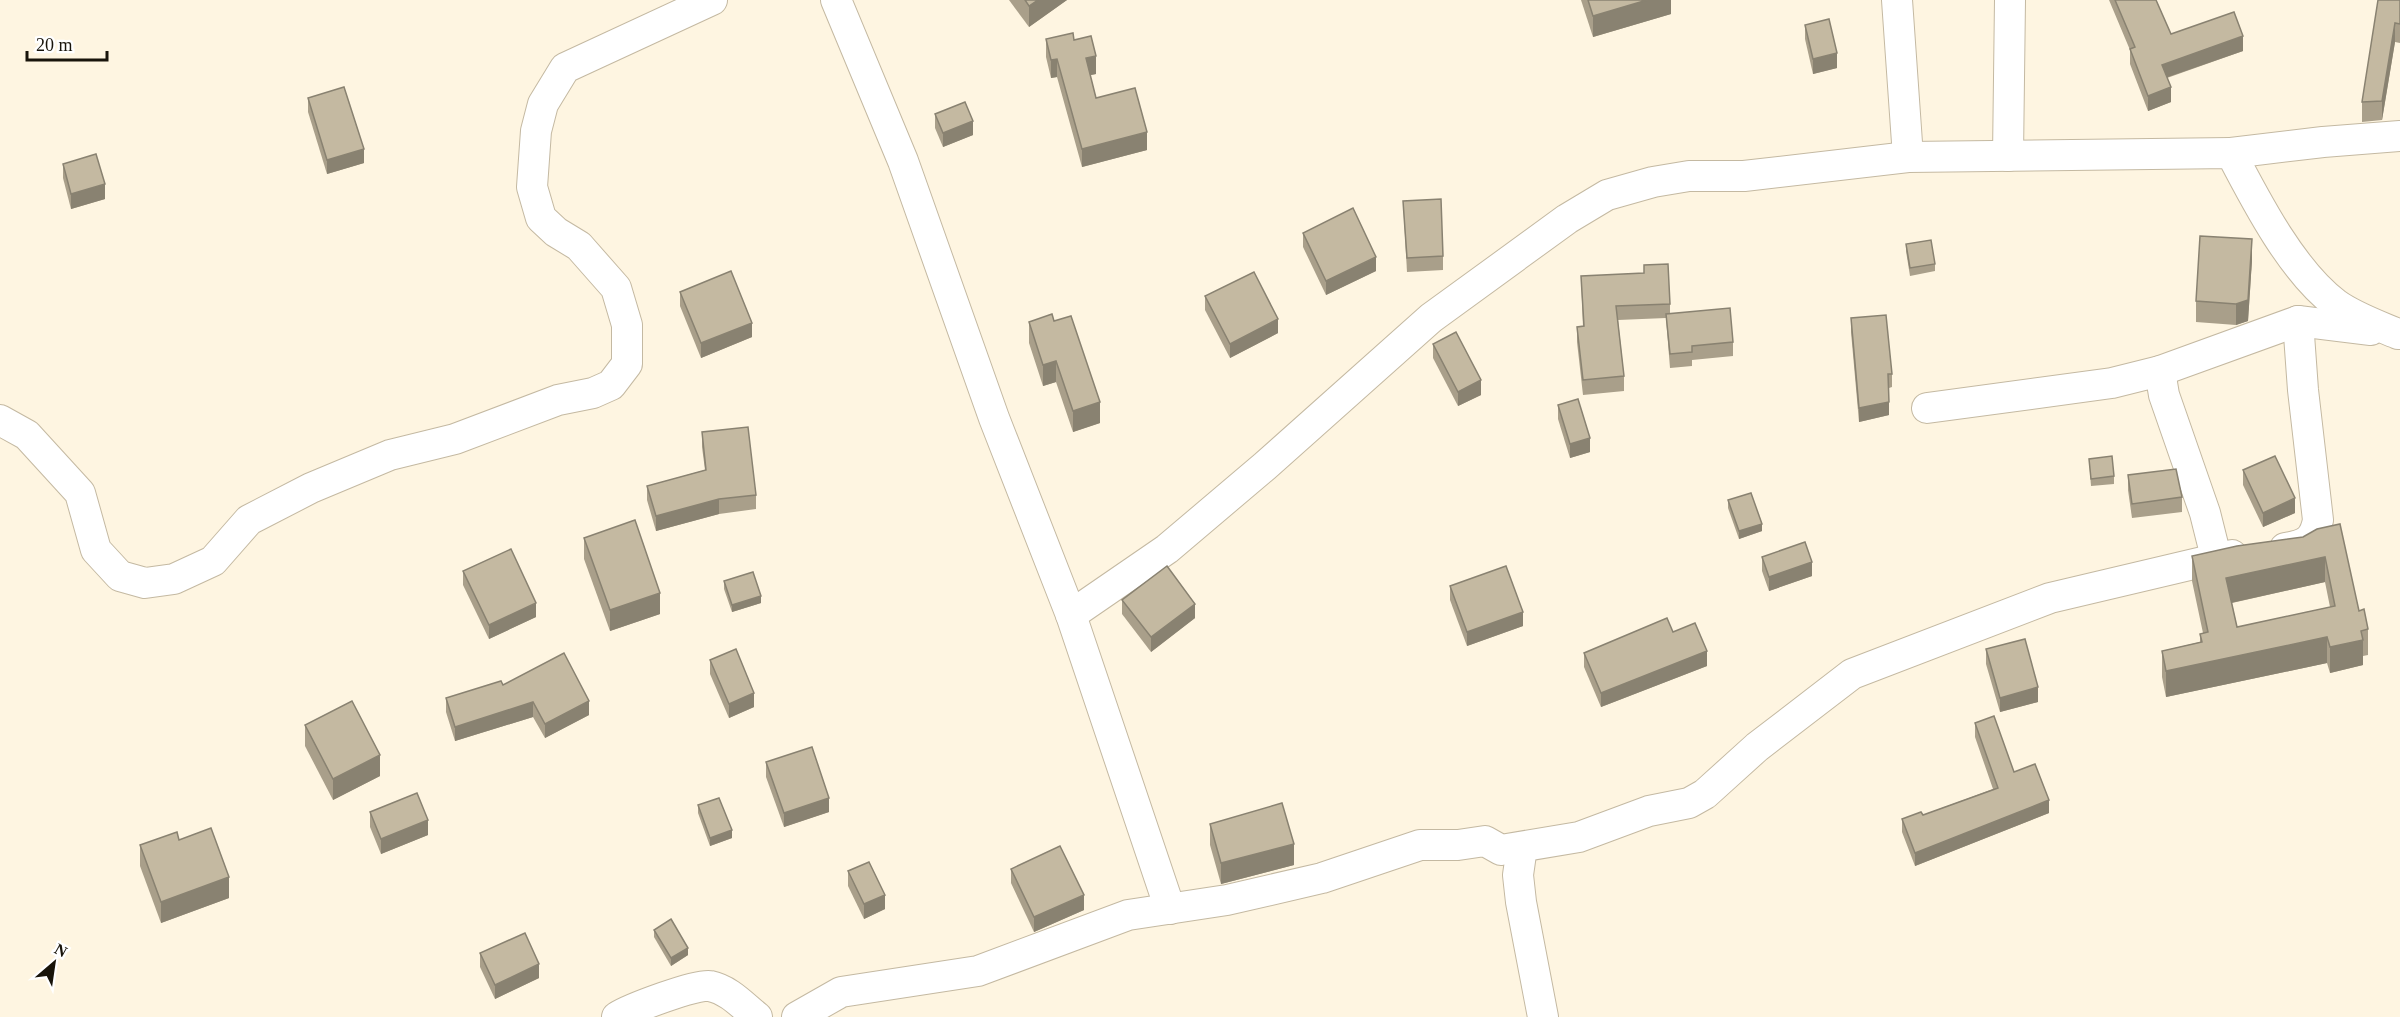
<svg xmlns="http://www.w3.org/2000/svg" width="2400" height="1017" viewBox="0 0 2400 1017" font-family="'Times New Roman',serif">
<rect width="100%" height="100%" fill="#fef5e1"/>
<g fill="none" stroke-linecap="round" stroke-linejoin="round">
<!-- minor casing -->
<g stroke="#c4b9a2" stroke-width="32">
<g id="minor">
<path d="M836,0l67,161 91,257 77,197 99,294"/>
<path d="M1897,0l11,157"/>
<path d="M2231,153l92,-11 77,-6"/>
<path d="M2008,156l2,-156"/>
<path d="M2160,371l4,24 41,118 11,44"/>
<path d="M1927,408l185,-25 48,-12 138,-50 73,9"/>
<path d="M0,420l27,15 53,58 16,57 24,26 25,7 29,-4 39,-18 36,-41 62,-32 79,-33 65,-16 103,-39 35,-7 18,-8 16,-21v-39l-11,-37 -37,-42 -23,-14 -15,-14 -9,-31 4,-56 7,-27 22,-36 147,-68"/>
<path d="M2285,548c20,-3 29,-7 33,-28l-15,-130 -5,-69"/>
<path d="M1071,615l96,-66 98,-83 166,-148 136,-99 40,-24 46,-13 36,-6h55l164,-19 323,-4c25,48 61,118 105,151 18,13 41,21 62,30"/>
<path d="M1522,847l-4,28 3,27 22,115"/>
<path d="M617,1017c12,-8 81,-34 93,-31 19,4 32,19 47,31"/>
<path d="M797,1017l44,-25 137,-21 150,-56 99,-15 95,-22 98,-33h38l27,-4 16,9 78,-13 70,-26 40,-8 16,-9 52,-47 95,-73 198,-76 182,-43"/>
</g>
</g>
<!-- minor -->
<use href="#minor" stroke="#fff" stroke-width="30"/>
</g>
<!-- wall -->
<g fill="#a99f8a" fill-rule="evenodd">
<path d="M1009,0h58l-38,27z"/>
<path d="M1581,0h90v14l-78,23z"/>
<path d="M2109,0h47l15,34 72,17 -76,27 4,24 -23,9 -18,-47v-14z"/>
<path d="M2400,0v43l-5,-1 -13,78 -20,2v-20z"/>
<path d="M1805,25l32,43 -24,6 -8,-35z"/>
<path d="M1046,39l28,1 22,34 -6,1 6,23 51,52 -65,17 -25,-90 -6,1 -5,-21z"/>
<path d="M308,98l56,65 -37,11 -19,-62z"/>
<path d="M935,114l38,21 -30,12 -8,-19z"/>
<path d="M63,164l42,35 -34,10 -8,-31z"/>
<path d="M1403,201l40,55v14l-36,2z"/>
<path d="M1303,233l73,38 -50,24 -23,-48z"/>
<path d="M1906,244l29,20v7l-25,5 -4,-25z"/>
<path d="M2252,260l-4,61 -12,4 -40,-3v-21z"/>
<path d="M1581,276l89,28v9l63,29v14l-41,4v6l-22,2 -4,-50 -48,2 6,56v15l-41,4 -6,-53v-15h6z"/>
<path d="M680,292l72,45 -51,21 -21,-52z"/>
<path d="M1205,296l73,37 -48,25 -25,-48z"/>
<path d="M1851,318l41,56v13l-3,1v27l-30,7 -8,-90z"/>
<path d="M1054,321l46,102 -27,9 -17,-50 -13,4 -14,-43v-21z"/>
<path d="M1433,344l48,51 -23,11 -25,-48z"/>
<path d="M1558,405l32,47 -20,6 -12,-39z"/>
<path d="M702,432l54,63v14l-37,5 -63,17 -9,-31v-14l58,-16 -3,-23z"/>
<path d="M2089,459l25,17v8l-23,2z"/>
<path d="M2243,470l52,43 -32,14 -20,-42z"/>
<path d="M2128,475l54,22v15l-50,6 -4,-28z"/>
<path d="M1728,500l34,31 -23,8 -11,-31z"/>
<path d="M2317,529l51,100v26l-5,1v9l-33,8 -3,-10 -161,34 -4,-20v-26l38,-9v-8l3,-1 -11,-52v-25l111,-19zM2325,582l5,25 -93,20 -5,-24z"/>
<path d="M584,538l76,76 -50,17 -26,-72z"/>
<path d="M1762,557l50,19 -43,15 -7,-20z"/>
<path d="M463,571l73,46 -47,22 -26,-54z"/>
<path d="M724,581l37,22 -29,9 -8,-23z"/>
<path d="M1450,586l73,40 -56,20 -17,-46z"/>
<path d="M1122,600l73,18 -44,34 -29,-38z"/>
<path d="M1673,632l34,34 -106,41 -17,-40v-14z"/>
<path d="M1986,649l52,53 -38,10 -14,-48z"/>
<path d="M710,660l44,47 -25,11 -19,-44z"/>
<path d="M503,685l86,30 -44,23 -12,-21 -78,24 -9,-29v-14z"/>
<path d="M1975,723l39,49 35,41 -134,53 -13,-34v-13l21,-4 70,-26 -18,-52z"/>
<path d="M305,725l75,51 -47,24 -28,-54z"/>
<path d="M766,762l63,50 -45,15 -18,-50z"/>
<path d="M698,805l34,33 -22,8 -12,-33z"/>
<path d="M370,812l58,23 -47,19 -11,-27z"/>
<path d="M1210,824l84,41 -73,19 -11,-39z"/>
<path d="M179,840l50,58 -68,25 -21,-57v-21z"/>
<path d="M1011,869l73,41 -50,22 -23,-49z"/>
<path d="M848,871l37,38 -21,10 -16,-33z"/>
<path d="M654,930l34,25 -17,11 -17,-29z"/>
<path d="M480,953l59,25 -44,21 -15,-32z"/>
</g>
<!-- shaded-wall -->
<g fill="#898271">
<path d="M1038,0h29l-38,27v-21z"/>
<path d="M1647,0h24v14l-78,23v-21z"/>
<path d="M2395,23v19l-13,78v-19z"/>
<path d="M2243,36v15l-81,28v-14z"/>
<path d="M1837,53v15l-24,6v-15z"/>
<path d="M1096,56v18l-10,2v-18z"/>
<path d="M1057,59v18l-6,1v-18z"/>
<path d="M2171,87v15l-23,9v-15z"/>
<path d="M973,121v14l-30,12v-14z"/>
<path d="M1147,132v18l-65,17v-18z"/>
<path d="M364,149v14l-37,11v-14z"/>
<path d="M105,184v15l-34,10v-15z"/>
<path d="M2252,239v21l-4,61 -12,4v-21z"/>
<path d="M1376,257v14l-50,24v-14z"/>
<path d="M1278,319v14l-48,25v-14z"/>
<path d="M752,323v14l-51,21v-15z"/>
<path d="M1056,361v21l-13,4v-21z"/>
<path d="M1481,380v15l-23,11v-14z"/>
<path d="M1100,402v21l-27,9v-21z"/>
<path d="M1889,402v13l-30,7v-14z"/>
<path d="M1590,438v14l-20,6v-14z"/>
<path d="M2295,498v15l-32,14v-14z"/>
<path d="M719,499v15l-63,17v-15z"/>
<path d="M1762,524v7l-23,8v-8z"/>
<path d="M2325,557v25l-99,22v-26z"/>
<path d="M1812,562v14l-43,15v-14z"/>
<path d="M660,593v21l-50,17v-21z"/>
<path d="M761,596v7l-29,9v-7z"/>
<path d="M536,603v14l-47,22v-14z"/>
<path d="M1195,604v14l-44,34v-15z"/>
<path d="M1523,612v14l-56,20v-14z"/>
<path d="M2327,637v26l-161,34v-26z"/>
<path d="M2363,640v25l-33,8v-26z"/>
<path d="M1707,651v15l-106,41v-14z"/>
<path d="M2038,687v15l-38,10v-14z"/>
<path d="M754,693v14l-25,11v-14z"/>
<path d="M589,701v14l-44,23v-14z"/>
<path d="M533,702v15l-78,24v-14z"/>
<path d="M380,755v21l-47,24v-21z"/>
<path d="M829,798v14l-45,15v-14z"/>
<path d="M2049,800v13l-134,53v-13z"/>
<path d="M428,820v15l-47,19v-15z"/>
<path d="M732,830v8l-22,8v-8z"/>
<path d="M1294,844v21l-73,19v-21z"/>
<path d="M229,877v21l-68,25v-21z"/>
<path d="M885,895v14l-21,10v-15z"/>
<path d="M1084,895v15l-50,22v-15z"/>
<path d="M688,948v7l-17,11v-8z"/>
<path d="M539,964v14l-44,21v-14z"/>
</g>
<!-- building -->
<g fill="#c4b9a1" stroke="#898271" stroke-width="1.5" fill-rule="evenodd">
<path d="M1025,0h13l-9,6z"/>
<path d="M1588,0h59l-54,16z"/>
<path d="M2115,0h41l15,34 63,-22 9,24 -81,29 9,22 -23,9 -18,-47 5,-2z"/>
<path d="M2378,0h22v24l-5,-1 -13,78 -20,1z"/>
<path d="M1829,19l8,34 -24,6 -8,-34z"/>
<path d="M1073,33l1,7 17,-4 5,20 -10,2 10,40 39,-10 12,44 -65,17 -25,-90 -6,1 -5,-21z"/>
<path d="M344,87l20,62 -37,11 -19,-62z"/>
<path d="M965,102l8,19 -30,12 -8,-19z"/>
<path d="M96,154l9,30 -34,10 -8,-30z"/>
<path d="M1441,199l2,57 -36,2 -4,-57z"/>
<path d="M1353,208l23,49 -50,24 -23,-48z"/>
<path d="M2200,236l52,3 -4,61 -12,4 -40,-3z"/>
<path d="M1931,240l4,24 -25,4 -4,-24z"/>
<path d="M1668,264l2,40 -54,2 8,70 -41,4 -6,-53 7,-1 -3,-50 63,-3v-8z"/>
<path d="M731,271l21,52 -51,20 -21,-51z"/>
<path d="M1254,272l24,47 -48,25 -25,-48z"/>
<path d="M1730,308l3,34 -41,4v6l-22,2 -4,-40z"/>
<path d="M1052,314l2,7 17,-5 29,86 -27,9 -17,-50 -13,4 -14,-43z"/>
<path d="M1886,315l6,59h-4l1,28 -30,6 -8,-90z"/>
<path d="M1456,332l25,48 -23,12 -25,-48z"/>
<path d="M1578,399l12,39 -20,6 -12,-39z"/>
<path d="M748,427l8,68 -37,4 -63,17 -9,-30 59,-16 -4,-38z"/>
<path d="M2112,456l2,20 -23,3 -2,-20z"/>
<path d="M2275,456l20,42 -32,15 -20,-43z"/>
<path d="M2176,469l6,28 -50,7 -4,-29z"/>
<path d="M1751,493l11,31 -23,7 -11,-31z"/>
<path d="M635,520l25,73 -50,17 -26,-72z"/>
<path d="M2340,524l19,87 5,-2 4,20 -7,2 2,9 -33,7 -3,-10 -161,34 -4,-20 40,-9 -2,-8 8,-2 -16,-76 45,-10 66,-9 14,-8zM2325,557l10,49 -98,21 -11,-49z"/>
<path d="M1805,542l7,20 -43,15 -7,-20z"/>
<path d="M511,549l25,54 -47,22 -26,-54z"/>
<path d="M1167,566l28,38 -44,33 -29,-37z"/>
<path d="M1506,566l17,46 -56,20 -17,-46z"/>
<path d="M753,572l8,24 -29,9 -8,-24z"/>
<path d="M1667,618l6,14 22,-9 12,28 -106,42 -17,-40z"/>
<path d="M2025,639l13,48 -38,11 -14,-49z"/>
<path d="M736,649l18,44 -25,11 -19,-44z"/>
<path d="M564,653l25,48 -44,23 -12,-22 -78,25 -9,-29 55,-17 2,4z"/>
<path d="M352,701l28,54 -47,24 -28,-54z"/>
<path d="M1994,716l20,56 21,-8 14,36 -134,53 -13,-34 19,-7 2,3 75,-27 -23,-65z"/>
<path d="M812,747l17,51 -45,15 -18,-51z"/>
<path d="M417,793l11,27 -47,19 -11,-27z"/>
<path d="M719,798l13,32 -22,8 -12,-33z"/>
<path d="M1282,803l12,41 -73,19 -11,-39z"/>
<path d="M211,828l18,49 -68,25 -21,-57 37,-13 2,8z"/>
<path d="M1060,846l24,49 -50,22 -23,-48z"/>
<path d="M869,862l16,33 -21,9 -16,-33z"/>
<path d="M671,919l17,29 -17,10 -17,-28z"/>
<path d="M525,933l14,31 -44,21 -15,-32z"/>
</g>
<!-- north arrow -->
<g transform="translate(54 963) rotate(29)" stroke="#ffffff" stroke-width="4.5" paint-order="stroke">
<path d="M0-4.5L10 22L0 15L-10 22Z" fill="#18140b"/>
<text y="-9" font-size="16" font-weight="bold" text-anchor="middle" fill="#18140b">N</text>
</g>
<!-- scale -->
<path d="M27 51v9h80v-9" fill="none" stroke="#18140b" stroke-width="3"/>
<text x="36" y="51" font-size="18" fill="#18140b" stroke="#ffffff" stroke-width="4.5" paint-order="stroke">20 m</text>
</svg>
